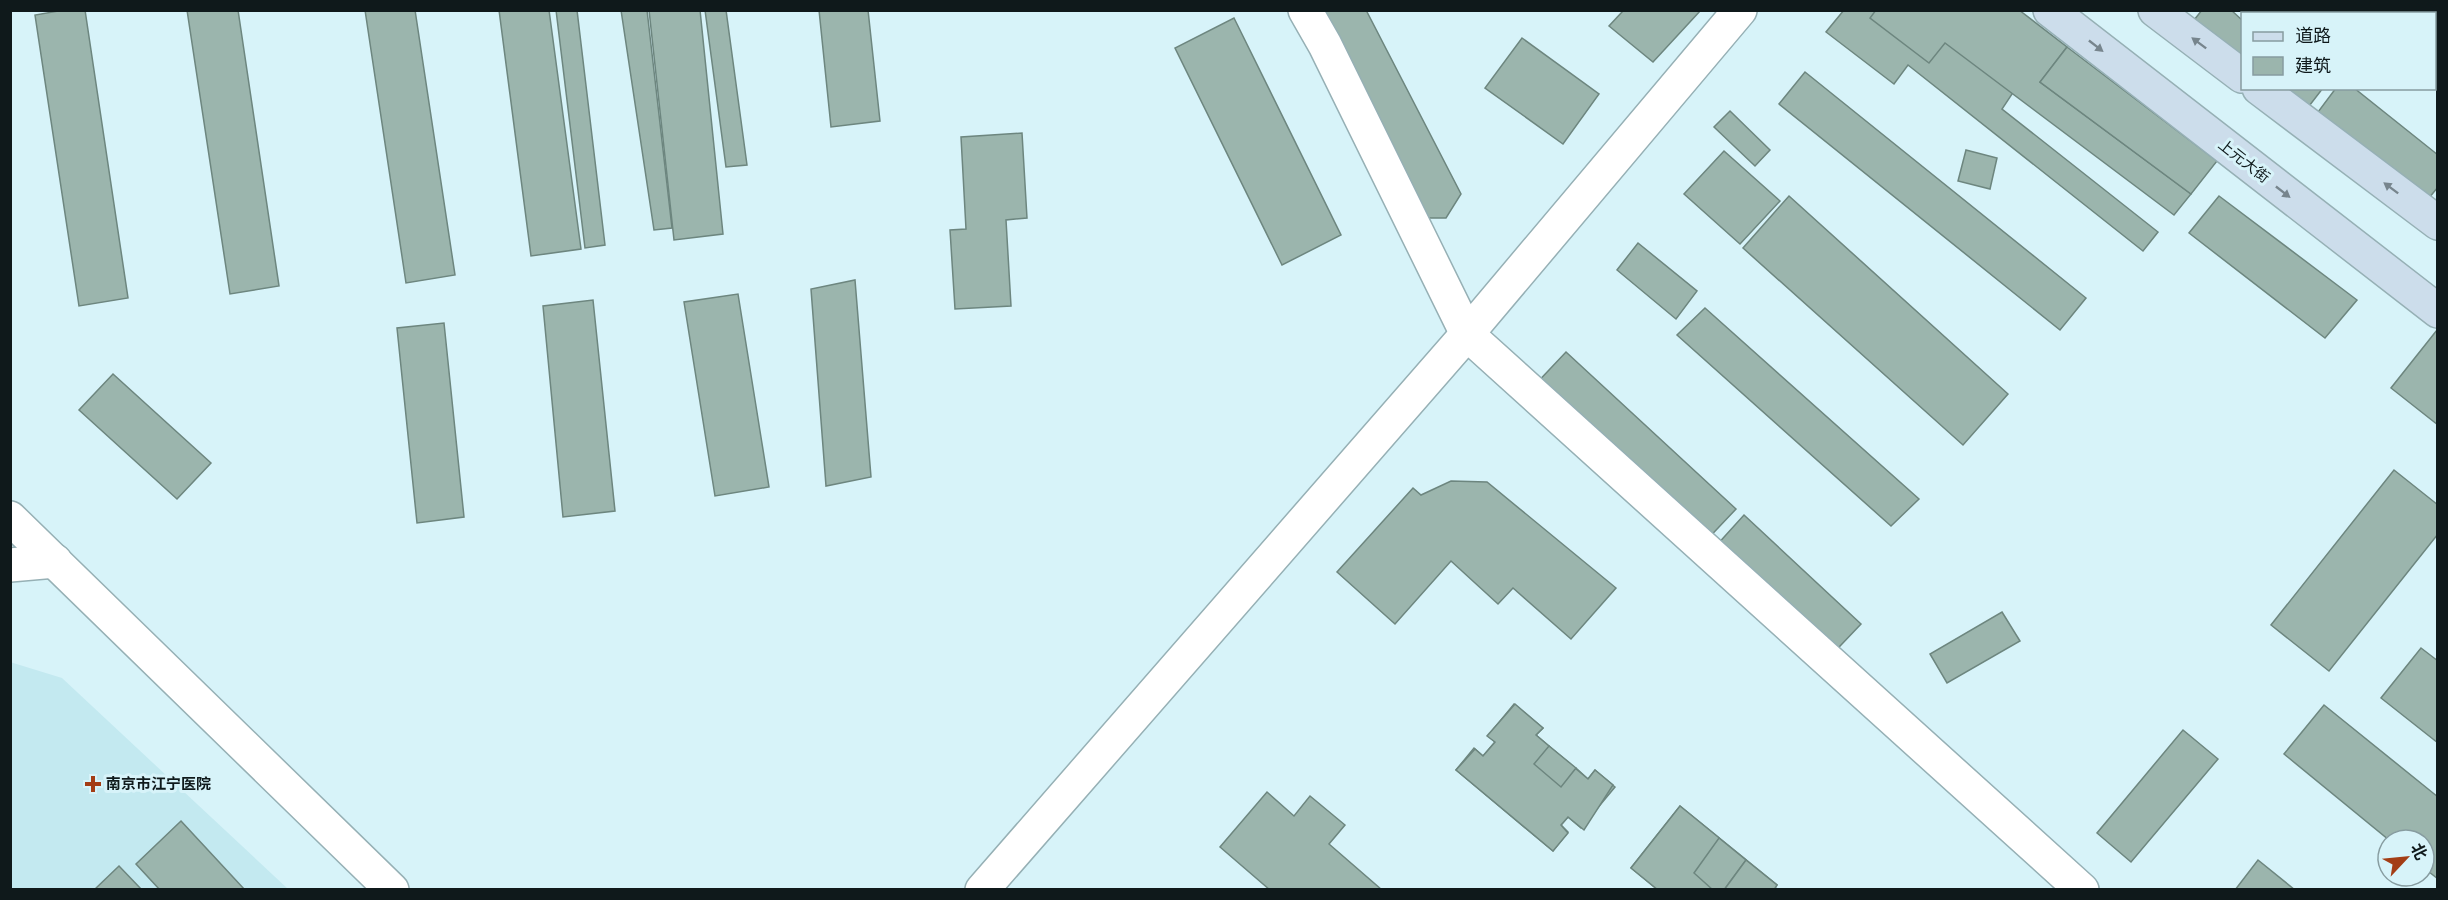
<svg xmlns="http://www.w3.org/2000/svg" width="2448" height="900" viewBox="0 0 2448 900" font-family="Manrope,'Noto Sans SC',sans-serif">
<rect width="100%" height="100%" fill="#d7f3f9"/>
<!-- built -->
<path fill="#c3e9f0" d="M10,662l52,16 226,211h-277z"/>
<!-- building -->
<g fill="#9bb5ad" stroke="#6d867f" stroke-width="1.5">
<path d="M64,10h21l43,288 -49,8 -44,-291z"/>
<path d="M187,10h51l41,276 -49,8z"/>
<path d="M365,10h50l40,265 -49,8z"/>
<path d="M499,10h50l32,239 -50,7z"/>
<path d="M556,10h21l28,235 -20,3z"/>
<path d="M621,10h26l25,218 -18,2z"/>
<path d="M649,10h51l23,224 -49,6z"/>
<path d="M705,10h21l21,155 -21,2z"/>
<path d="M819,10h49l12,111 -49,6z"/>
<path d="M1304,10h62l95,184 -15,24h-33z"/>
<path d="M1620,10h81l-48,52 -44,-36 13,-14z"/>
<path d="M1844,10h100l82,63 -24,36 156,123 -15,19 -235,-186 -14,19 -68,-52z"/>
<path d="M1876,10h143l48,37 -27,35 151,112 -17,21 -229,-172 -16,20 -59,-45z"/>
<path d="M2202,10h29l11,10v61l-59,-47z"/>
<path d="M1234,18l107,217 -59,30 -107,-217z"/>
<path d="M1522,38l77,56 -36,50 -78,-56z"/>
<path d="M2067,47l150,114 -26,33 -151,-112z"/>
<path d="M1805,72l281,226 -26,32 -281,-226z"/>
<path d="M2253,88h70l-27,35z"/>
<path d="M2336,88h18l84,67v32l-23,28 -109,-87z"/>
<path d="M1730,111l40,39 -15,16 -41,-39z"/>
<path d="M1022,133l5,85 -21,2 5,86 -56,3 -5,-79 16,-1 -5,-92z"/>
<path d="M1966,150l31,8 -7,31 -32,-8z"/>
<path d="M1724,151l56,50 -40,43 -56,-50z"/>
<path d="M1789,196l219,198 -45,51 -220,-197z"/>
<path d="M2219,196l138,104 -32,38 -136,-105z"/>
<path d="M1638,243l59,48 -21,28 -59,-49z"/>
<path d="M855,280l16,197 -45,9 -15,-197z"/>
<path d="M738,294l31,193 -54,9 -31,-194z"/>
<path d="M593,300l22,211 -52,6 -20,-211z"/>
<path d="M1705,308l214,191 -28,27 -214,-191z"/>
<path d="M444,323l20,194 -47,6 -20,-195z"/>
<path d="M2437,330h1v95l-47,-37z"/>
<path d="M1566,352l170,157 -35,37 -169,-158z"/>
<path d="M113,374l98,89 -34,36 -98,-89z"/>
<path d="M2394,470l44,35v29l-109,137 -58,-46z"/>
<path d="M1451,481l36,1 129,106 -45,51 -58,-51 -15,16 -47,-43 -56,63 -58,-52 76,-84 8,7z"/>
<path d="M1744,515l117,109 -39,41 -116,-108z"/>
<path d="M2002,612l18,29 -73,42 -17,-29z"/>
<path d="M2421,648l17,13v82l-57,-45z"/>
<path d="M1514,704l29,24 -7,7 13,11 -15,18 27,23 15,-19 12,11 7,-9 20,17 -34,41 -13,-11 -7,8 7,7 -15,19 -97,-81 18,-22 9,8 12,-14 -7,-6z"/>
<path d="M1515,704l28,24 -7,7 52,44 7,-9 18,15 -29,45 -16,-13 -7,8 7,8 -15,18 -97,-81 19,-21 8,7 12,-14 -8,-6z"/>
<path d="M2324,705l114,92v82l-14,-11v-28h-35l-105,-86z"/>
<path d="M2183,730l35,29 -87,103 -34,-29z"/>
<path d="M1549,746l27,22 -15,19 -27,-23z"/>
<path d="M1267,792l27,24 16,-20 35,29 -16,19 53,46h-112l-50,-43z"/>
<path d="M1680,806l39,32 -25,35 19,17h-55l-27,-22z"/>
<path d="M1680,806l97,79 -3,5h-116l-27,-22z"/>
<path d="M181,821l64,69h-85l-24,-26z"/>
<path d="M1719,838l27,22 -22,30h-11l-19,-17z"/>
<path d="M1746,860l31,25 -3,5h-50z"/>
<path d="M2258,860l37,30h-60z"/>
<path d="M119,866l23,24h-48z"/>
</g>
<g fill="none" stroke-linecap="round" stroke-linejoin="round">
<!-- minor casing -->
<g stroke="#96b0b5" stroke-width="36">
<g id="minor">
<path d="M1305,10l20,35 142,289 615,556"/>
<path d="M10,518l382,372"/>
<path d="M982,890l485,-556 273,-324"/>
</g>
</g>
<!-- tertiary casing -->
<g stroke="#96b0b5" stroke-width="36">
<path id="tertiary" d="M10,565l45,-4"/>
</g>
<!-- secondary casing -->
<g stroke="#96b0b5" stroke-width="36">
<g id="secondary">
<path d="M2050,10l388,301"/>
<path d="M2155,10l87,66"/>
<path d="M2259,88l179,135"/>
</g>
</g>
<!-- minor -->
<use href="#minor" stroke="#fff" stroke-width="33"/>
<!-- tertiary -->
<use href="#tertiary" stroke="#fff" stroke-width="33"/>
<!-- secondary -->
<use href="#secondary" stroke="#ccddeb" stroke-width="33"/>
</g>
<!-- one-way arrows -->
<defs><path id="oneway-solid" d="M-6-.8H1V-3.2L6.5 0L1 3.2V.8H-6Z" transform="scale(1.5)"/></defs>
<g fill="#77858d">
<use href="#oneway-solid" transform="translate(2199 43) rotate(-143)"/>
<use href="#oneway-solid" transform="translate(2096 46) rotate(38)"/>
<use href="#oneway-solid" transform="translate(2391 188) rotate(-143)"/>
<use href="#oneway-solid" transform="translate(2283 192) rotate(38)"/>
</g>
<!-- markers -->
<path fill="#a33d15" stroke="#d7f3f9" stroke-width="2" d="M90 775h6v6h6v6h-6v6h-6v-6h-6v-6h6z"/>
<g text-anchor="middle" stroke-width="6" stroke-linejoin="round" paint-order="stroke">
<!-- street labels -->
<g font-size="15" fill="#0f191b" stroke="#d7f3f9">
<text transform="translate(2244 161) rotate(38)" y="5">上元大街</text>
</g>
<!-- poi labels -->
<g font-size="15" font-weight="bold" fill="#0f191b" stroke="#d7f3f9" text-anchor="start">
<text x="106" y="789">南京市江宁医院</text>
</g>
</g>
<!-- border -->
<rect width="2448" height="900" fill="none" stroke="#0f191b" stroke-width="24"/>
<!-- legend -->
<rect x="2241" y="12" width="195" height="78" fill="#d7f3f9" stroke="#879ca0" stroke-width="1.5"/>
<rect x="2253" y="32" width="30" height="9" fill="#ccddeb" stroke="#879ca0" stroke-width="1.5"/>
<text x="2295" y="42" font-size="18" fill="#0f191b">道路</text>
<rect x="2253" y="57" width="30" height="18" fill="#9bb5ad" stroke="#879ca0" stroke-width="1.5"/>
<text x="2295" y="72" font-size="18" fill="#0f191b">建筑</text>
<!-- north arrow -->
<g transform="translate(2406 858) rotate(64)"><circle r="28" fill="#d7f3f9" stroke="#879ca0" stroke-width="1.5"/>
<path d="M0-4.5L10 22L0 15L-10 22Z" fill="#a33d15"/>
<text y="-9" font-size="16" font-weight="bold" text-anchor="middle" fill="#0f191b">北</text>
</g>
</svg>
